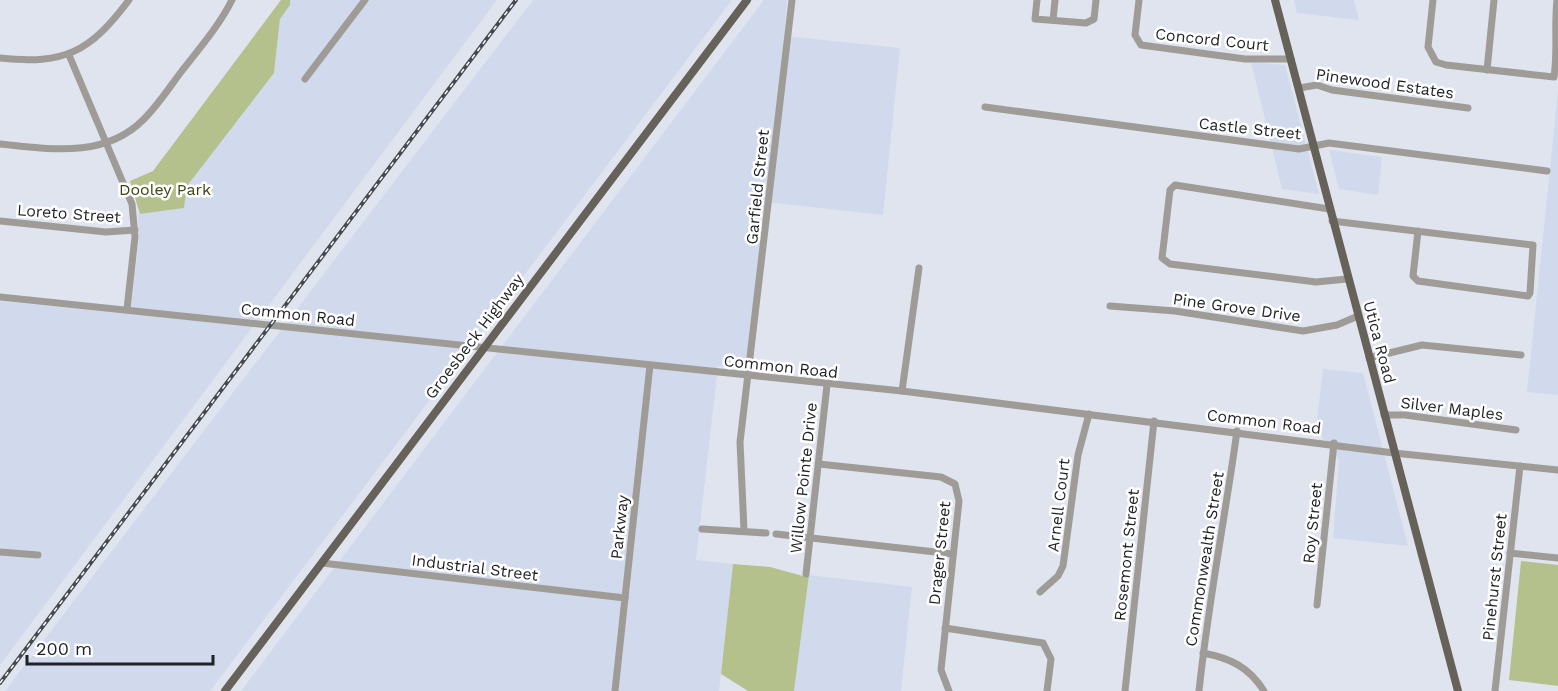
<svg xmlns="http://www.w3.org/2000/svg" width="1558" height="691" viewBox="0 0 1558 691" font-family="'Work Sans',sans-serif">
<rect width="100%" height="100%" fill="#dfe4ef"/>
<!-- built -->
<g fill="#d1daec">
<path d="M290,0h207l-497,665v-364l130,13 9,-74 -1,-26 46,-6 3,-22 87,-113 6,-54 10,-14z"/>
<path d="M533,0h199l-522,691h-205z"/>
<path d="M764,0h23l-3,36 116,12 -17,167 -117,-13 -19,163 -5,3 -24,-2 -22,194 37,4 -14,127h-478z"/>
<path d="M1294,0h60l5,20 -62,-7z"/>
<path d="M1251,62l34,3 34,129 -37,-5z"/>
<path d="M1558,91v304l-31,-3z"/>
<path d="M1329,150l53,7 -4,38 -39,-6z"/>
<path d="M1323,369l40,4 45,173 -75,-8 6,-78 -23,-32z"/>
<path d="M809,575l103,12 -11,104h-107z"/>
</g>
<!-- green -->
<g fill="#b5c18d">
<path d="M281,0h9v5l-10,14 -6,54 -87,113 -3,22 -44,6 -10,-33 23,-10z"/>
<path d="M1521,561l37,4v121l-49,-6z"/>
<path d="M733,564l37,3 33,9 6,-1 -15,116h-46l-27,-17z"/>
</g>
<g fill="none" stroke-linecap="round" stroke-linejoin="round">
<!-- minor -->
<g stroke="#9f9c98" stroke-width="7">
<path d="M1037,0l-2,19 51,4 8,-4 2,-19"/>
<path d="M1139,0l-4,35 6,10 104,14h46"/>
<path d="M1433,0l-5,47 8,15 10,3 108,12c4,-26 0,-51 3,-77"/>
<path d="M1053,20l2,-20"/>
<path d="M69,55l63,149 3,33 -8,72"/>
<path d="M0,58c65,7 90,-6 129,-58"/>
<path d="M1487,70l7,-70"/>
<path d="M305,79l60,-79"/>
<path d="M1299,88l18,-3 15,5 136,18"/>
<path d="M985,107l314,42 30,-6 218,28"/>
<path d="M0,144c49,5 105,15 144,-25 14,-14 25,-31 37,-47 18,-23 38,-46 51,-72"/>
<path d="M1329,209l-154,-24 -5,5 -8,68 8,6 146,18 31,-3"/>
<path d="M0,221l106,11 29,-2"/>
<path d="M1332,221l201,24 -3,48 -2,3 -110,-15 -5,-5 5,-45"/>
<path d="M0,297l902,94 492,62 164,17"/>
<path d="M1110,306l65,5 128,20 34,-6 21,-9"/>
<path d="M1369,358l53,-13 99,10"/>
<path d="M902,391l17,-123"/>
<path d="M1384,415h21l111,15"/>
<path d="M819,464l122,13 14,7 4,17 -18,169 8,21"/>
<path d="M702,529l64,4"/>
<path d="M744,530l-4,-88 52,-442"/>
<path d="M776,534l177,20"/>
<path d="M0,552l38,3"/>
<path d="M1510,553l48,5"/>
<path d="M322,563l303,35"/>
<path d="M806,574l21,-189"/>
<path d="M1040,592l18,-16 5,-10 15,-111 11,-41"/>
<path d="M1317,605l17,-162"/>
<path d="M945,628l98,15 8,16 -4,32"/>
<path d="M1203,653c27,5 46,14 61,38"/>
<path d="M615,691l35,-326"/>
<path d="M1125,691l29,-270"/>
<path d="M1199,691c9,-87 26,-173 38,-260"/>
<path d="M1495,691l25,-225"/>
</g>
<!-- major -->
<g stroke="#666159" stroke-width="8">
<path d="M1275,0l183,691"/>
<path d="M225,691l522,-691"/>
</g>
<!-- rail casing -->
<g stroke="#46494f" stroke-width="4">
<path id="rail" d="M0,683l516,-683"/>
</g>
<!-- rail -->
<use href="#rail" stroke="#fff" stroke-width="1.5" stroke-dasharray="4.5" stroke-linecap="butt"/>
</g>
<g text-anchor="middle" stroke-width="5" stroke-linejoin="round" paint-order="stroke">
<!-- street labels -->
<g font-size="16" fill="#1f2126" stroke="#fff">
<text transform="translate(1212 39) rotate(6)" y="6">Concord Court</text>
<text transform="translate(1385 83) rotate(8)" y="6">Pinewood Estates</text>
<text transform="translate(1250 128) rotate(6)" y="6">Castle Street</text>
<text transform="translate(757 187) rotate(-84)" y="6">Garfield Street</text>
<text transform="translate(69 213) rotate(4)" y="6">Loreto Street</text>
<text transform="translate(1237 307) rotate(8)" y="6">Pine Grove Drive</text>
<text transform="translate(298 314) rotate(6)" y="6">Common Road</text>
<text transform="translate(474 336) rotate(-53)" y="6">Groesbeck Highway</text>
<text transform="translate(1380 342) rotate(75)" y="6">Utica Road</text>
<text transform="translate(781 366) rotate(6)" y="6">Common Road</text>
<text transform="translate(1452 408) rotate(7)" y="6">Silver Maples</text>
<text transform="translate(1264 421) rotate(7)" y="6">Common Road</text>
<text transform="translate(803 478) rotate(-84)" y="6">Willow Pointe Drive</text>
<text transform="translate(1058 505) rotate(-83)" y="6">Arnell Court</text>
<text transform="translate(1312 523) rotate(-84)" y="6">Roy Street</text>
<text transform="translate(619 527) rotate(-84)" y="6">Parkway</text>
<text transform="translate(939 553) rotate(-84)" y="6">Drager Street</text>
<text transform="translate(1126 555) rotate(-84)" y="6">Rosemont Street</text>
<text transform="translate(1204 559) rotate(-81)" y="6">Commonwealth Street</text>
<text transform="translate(475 567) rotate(7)" y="6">Industrial Street</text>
<text transform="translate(1494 577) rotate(-84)" y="6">Pinehurst Street</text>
</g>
<!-- park labels -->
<g font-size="16" fill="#3b440f" stroke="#fff">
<text x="165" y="195">Dooley Park</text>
</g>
</g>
<!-- scale -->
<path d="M27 655v9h186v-9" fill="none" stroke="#1f2126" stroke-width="3"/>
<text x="36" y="655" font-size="18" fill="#1f2126" stroke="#ffffff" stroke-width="4.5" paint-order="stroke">200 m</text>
</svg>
